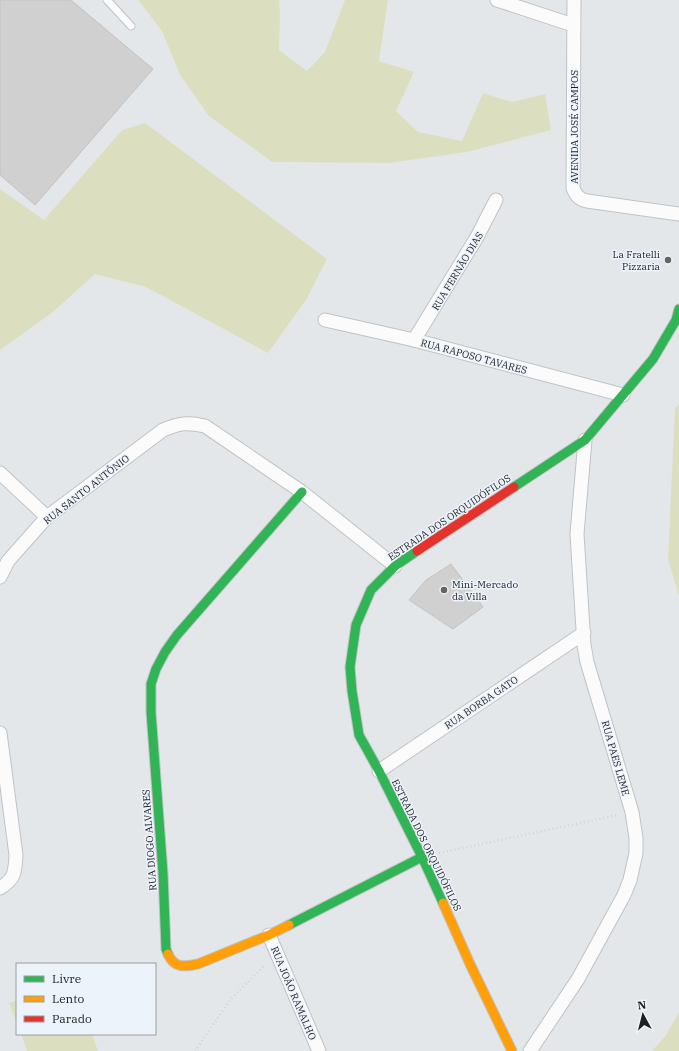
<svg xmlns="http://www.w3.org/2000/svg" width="679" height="1051" viewBox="0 0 679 1051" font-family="'IBM Plex Serif',serif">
<rect width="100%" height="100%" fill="#e4e7ea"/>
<!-- green -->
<g fill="#dcdfbf">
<path d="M138,0h141l1,14 -1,36 28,21 18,-19 20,-52h43l-9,61 35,11 -18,39 22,21 44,9 21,-48 29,9 33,-8 6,36 -84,22 -78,11 -117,-1 -63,-46 -29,-41 -18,-44z"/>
<path d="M145,123l182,136 -21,41 -38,53 -122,-66 -51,-13 -42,38 -53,38v-161l44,31 78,-90z"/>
<path d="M679,404v192l-11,-37 7,-151z"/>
<path d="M17,1000v24l-8,-21z"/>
<path d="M679,1012v39h-27l14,-16z"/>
<path d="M21,1034h71l6,17h-71z"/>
</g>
<!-- building -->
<g fill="#d1d0d1" stroke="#c3c3c4">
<path d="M0,0h71l82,69 -118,136 -35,-30z"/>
<path d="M451,564l32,43 -30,22 -44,-29 17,-20z"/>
</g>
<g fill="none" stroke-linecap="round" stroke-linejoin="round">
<!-- lane casing -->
<g stroke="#c0c3c6" stroke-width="9">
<path id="lane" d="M107,0l24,26"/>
</g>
<!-- street casing -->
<g stroke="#c0c3c6" stroke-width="15">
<g id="street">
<path d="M497,0l76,25"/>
<path d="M574,0l-1,188c3,8 6,11 14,13l92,13"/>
<path d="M325,320l89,20 209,55"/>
<path d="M414,340l63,-103 19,-37"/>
<path d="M0,473l47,44"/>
<path d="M0,577l8,-16 39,-44 116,-87c17,-7 24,-8 42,-4l97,66 93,74"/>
<path d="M0,733l16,122c-1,17 -1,24 -16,33"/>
<path d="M379,771l205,-138"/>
<path d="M269,935l50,116"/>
<path d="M530,1051l48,-72 46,-84 6,-15 6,-27v-15l-4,-26 -45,-150 -3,-17 -7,-111 8,-94"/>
</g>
</g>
<!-- fast casing -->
<g stroke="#c0c3c6" stroke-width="11">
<g id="fast">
<path d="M514,487l71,-47 68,-81 23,-39 3,-11"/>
<path d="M417,551l-22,15 -24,24 -15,35 -6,42 2,24 7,44 20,36 43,86 21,46"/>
<path d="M289,925l133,-68"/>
<path d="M168,954l-2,-5 -3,-76 -12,-161v-28l5,-15 9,-17 12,-17 125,-143"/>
</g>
</g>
<!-- slow casing -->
<g stroke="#c0c3c6" stroke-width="11">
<g id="slow">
<path d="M443,903l27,61 42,87"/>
<path d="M168,954c6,14 16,13 30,10l71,-29 20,-10"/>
</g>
</g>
<!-- jam casing -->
<g stroke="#c0c3c6" stroke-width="11">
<path id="jam" d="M417,551l97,-64"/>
</g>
<!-- path -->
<g stroke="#d2d3d4" stroke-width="2.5" stroke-dasharray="1 3" stroke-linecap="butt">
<path d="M439,853l179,-38"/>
<path d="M195,1051l35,-51 35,-35"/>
</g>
<!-- lane -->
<use href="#lane" stroke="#fbfbfc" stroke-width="7"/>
<!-- street -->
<use href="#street" stroke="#fbfbfc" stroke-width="13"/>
<!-- fast -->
<use href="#fast" stroke="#30b455" stroke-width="9"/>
<!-- slow -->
<use href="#slow" stroke="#ff9f0a" stroke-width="9"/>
<!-- jam -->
<use href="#jam" stroke="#e5322d" stroke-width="9"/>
</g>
<!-- markers -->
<g fill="#636567" stroke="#edf3fb" stroke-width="1.5">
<circle cx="668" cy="260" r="4"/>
<circle cx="444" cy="590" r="4"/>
</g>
<g text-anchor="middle" stroke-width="3" stroke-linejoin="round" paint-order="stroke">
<!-- street labels -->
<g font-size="10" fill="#1d1f21" stroke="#edf3fb">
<text transform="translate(574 127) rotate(-90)" y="4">AVENIDA JOSÉ CAMPOS</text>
<text transform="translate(457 271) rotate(-59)" y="4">RUA FERNÃO DIAS</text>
<text transform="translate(474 356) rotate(15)" y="4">RUA RAPOSO TAVARES</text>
<text transform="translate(86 489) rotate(-38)" y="4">RUA SANTO ANTÔNIO</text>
<text transform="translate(449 517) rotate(-34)" y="4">ESTRADA DOS ORQUIDÓFILOS</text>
<text transform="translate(481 702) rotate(-34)" y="4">RUA BORBA GATO</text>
<text transform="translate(616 758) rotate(74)" y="4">RUA PAES LEME</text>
<text transform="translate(149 840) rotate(-94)" y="4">RUA DIOGO ALVARES</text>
<text transform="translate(427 845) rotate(64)" y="4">ESTRADA DOS ORQUIDÓFILOS</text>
<text transform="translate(294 993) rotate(67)" y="4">RUA JOÃO RAMALHO</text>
</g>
<!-- poi labels -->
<g font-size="10" fill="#1d1f21" stroke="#edf3fb" text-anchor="end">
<text x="660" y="258">La Fratelli<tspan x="660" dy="12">Pizzaria</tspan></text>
<text x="452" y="588" text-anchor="start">Mini-Mercado<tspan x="452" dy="12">da Villa</tspan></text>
</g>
</g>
<!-- legend -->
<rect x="16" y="963" width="140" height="72" fill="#edf3fb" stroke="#9a9ea4"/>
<rect x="24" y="976" width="20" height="6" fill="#30b455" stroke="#9a9ea4"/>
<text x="52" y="983" font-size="12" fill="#1d1f21">Livre</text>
<rect x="24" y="996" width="20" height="6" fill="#ff9f0a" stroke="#9a9ea4"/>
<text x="52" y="1003" font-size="12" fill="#1d1f21">Lento</text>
<rect x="24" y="1016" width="20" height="6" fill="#e5322d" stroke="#9a9ea4"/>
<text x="52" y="1023" font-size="12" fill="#1d1f21">Parado</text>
<!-- north arrow -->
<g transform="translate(643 1015) rotate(353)" stroke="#edf3fb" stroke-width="3" paint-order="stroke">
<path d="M0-3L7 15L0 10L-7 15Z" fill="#1d1f21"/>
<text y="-6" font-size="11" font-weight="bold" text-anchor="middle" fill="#1d1f21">N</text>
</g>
</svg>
